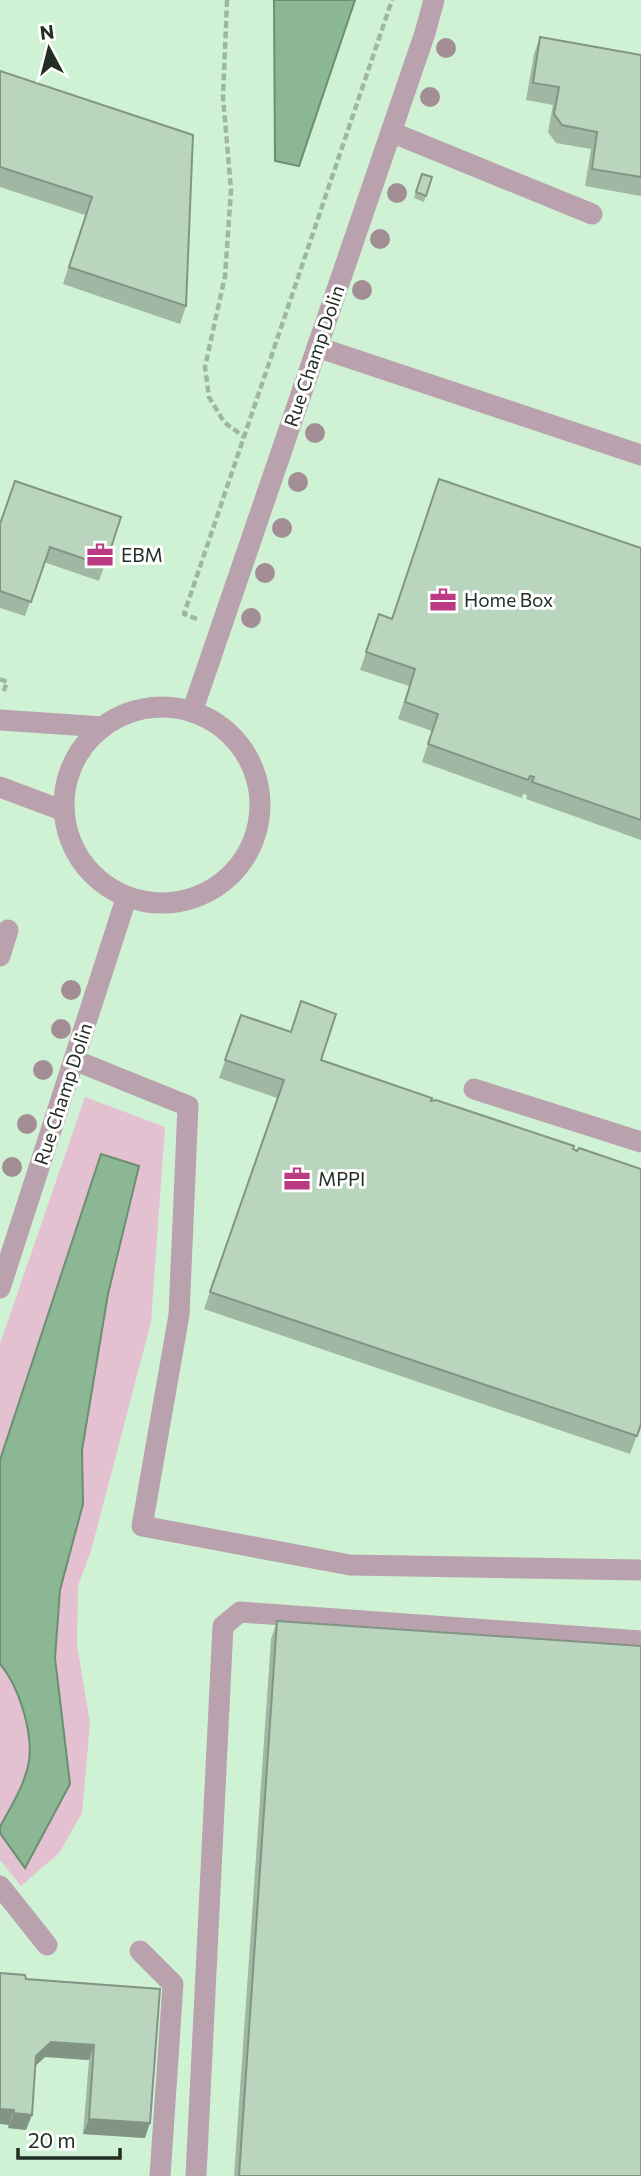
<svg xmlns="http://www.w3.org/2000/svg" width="641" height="2176" viewBox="0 0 641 2176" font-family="Commissioner,sans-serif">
<rect width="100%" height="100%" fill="#dffbe4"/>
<!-- built -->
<rect fill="#cff2d5" x="0" y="0" width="641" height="2176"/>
<!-- green -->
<path fill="#e4c1d0" d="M85,1097l80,30 -14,195 -60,229 -13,35 -1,58 13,80 -8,89 -23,40 -38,33 -21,-26v-516z"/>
<!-- water -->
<g fill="#8cb795" stroke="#6c8e73" stroke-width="2">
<path d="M274,0h81l-56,166 -24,-5z"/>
<path d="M101,1154l38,12 -31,128 -26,156 1,54 -23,86 -5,68 15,126 -45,84 -25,-35v-6c11,-21 25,-42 29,-66 4,-29 -10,-75 -29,-97v-204z"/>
</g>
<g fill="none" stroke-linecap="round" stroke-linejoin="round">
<!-- path -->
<g stroke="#a0b6a4" stroke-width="4.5" stroke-dasharray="7 3.5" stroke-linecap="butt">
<path d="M227,0l-4,97 8,93 -6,86 -20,91 4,30 15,25 20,15"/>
<path d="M197,619l-13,-5 208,-614"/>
<path d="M0,679l7,3 -4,11"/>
</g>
<!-- lane -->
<g stroke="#b9a2ad" stroke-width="21">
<path d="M391,132l201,82"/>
<path d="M317,347l324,108"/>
<path d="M0,956l8,-26"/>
<path d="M74,1060l114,46 -9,209 -37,211 208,39 291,5"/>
<path d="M474,1089l167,53"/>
<path d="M0,1886l47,59"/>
<path d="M140,1951l33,33 -13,192"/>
<path d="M196,2176l27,-550 17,-14 401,29"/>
</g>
<!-- street -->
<g stroke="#b9a2ad" stroke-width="21">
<circle cx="162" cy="805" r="98"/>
<path d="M192,712l233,-679 9,-33"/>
<path d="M0,720l103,7"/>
<path d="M0,787l64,24"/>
<path d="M0,1288l126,-389"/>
</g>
</g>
<!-- trees -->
<g fill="#a38e95">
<circle cx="446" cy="48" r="10"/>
<circle cx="430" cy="97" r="10"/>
<circle cx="397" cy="193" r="10"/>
<circle cx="380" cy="239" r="10"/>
<circle cx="362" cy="290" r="10"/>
<circle cx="315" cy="433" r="10"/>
<circle cx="298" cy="482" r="10"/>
<circle cx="282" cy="528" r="10"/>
<circle cx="265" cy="573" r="10"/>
<circle cx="251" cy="618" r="10"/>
<circle cx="71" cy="990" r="10"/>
<circle cx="61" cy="1029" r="10"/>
<circle cx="43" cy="1070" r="10"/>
<circle cx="27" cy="1124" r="10"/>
<circle cx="12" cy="1167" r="10"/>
</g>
<!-- wall -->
<g fill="#9fb7a3">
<path d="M540,37l101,18v141l-56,-10 6,-37 -35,-6 -8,-11 5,-27 -27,-5 8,-46z"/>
<path d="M0,71l186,235 -6,18 -117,-40 22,-69 -85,-28z"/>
<path d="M422,174l10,3 -8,25 -10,-4z"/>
<path d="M121,517l-22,64 -55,-19 -19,54 -25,-8v-85z"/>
<path d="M641,548v292l-115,-41 1,-4 -4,-1 -1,4 -100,-36 10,-31 -34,-12 11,-33 -49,-16 19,-56 13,5z"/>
<path d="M241,1015l80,45 110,41 142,48 68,275 -11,30 -426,-145 73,-211 -58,-20z"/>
<path d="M277,1621l364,555h-407l37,-537z"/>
<path d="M26,1979l134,10 -15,149 -62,-4 6,-74 -44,-3 -10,9 -9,64 -18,-2z"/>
</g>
<!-- shaded-wall -->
<g fill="#829585">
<path d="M51,2042l43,3 -5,15 -44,-3 -14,13 5,-14z"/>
<path d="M0,2109l14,1 -5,15 -9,-1z"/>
<path d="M14,2113l18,2 -6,15 -18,-2z"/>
<path d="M89,2119l61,4 -5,15 -62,-4z"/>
</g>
<!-- building -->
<g fill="#b9d5be" stroke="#829585" stroke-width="2">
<path d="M540,37l101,18v122l-49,-8 5,-37 -35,-7 -8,-11 5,-27 -26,-4z"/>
<path d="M0,71l193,64 -7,171 -117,-39 23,-70 -92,-30z"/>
<path d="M422,174l10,3 -6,19 -10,-4z"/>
<path d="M439,479l202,69v272l-109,-38 2,-5 -4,-1 -2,4 -100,-36 10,-30 -33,-12 10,-33 -49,-17 13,-38 13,5z"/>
<path d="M15,481l106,36 -16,49 -55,-19 -19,55 -31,-11v-67z"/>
<path d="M301,1001l35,13 -15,46 111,38 -1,3 5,-1 138,46 -1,3 4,2 2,-3 62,21v255l-4,12 -427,-144 74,-212 -59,-20 16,-45 50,17z"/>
<path d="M277,1621l364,25v530h-402z"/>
<path d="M0,1973l25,2 1,4 134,10 -10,134 -61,-4 5,-74 -43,-3 -15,14 -4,59 -18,-2v-3l-14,-1z"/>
</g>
<!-- icons -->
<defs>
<g id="office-bare" transform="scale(2.1)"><path d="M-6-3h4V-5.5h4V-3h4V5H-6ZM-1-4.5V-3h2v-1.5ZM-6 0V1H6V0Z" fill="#bb3a84" stroke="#fff" stroke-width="2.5" paint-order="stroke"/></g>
</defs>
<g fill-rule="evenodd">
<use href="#office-bare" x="100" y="555"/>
<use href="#office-bare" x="443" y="600"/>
<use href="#office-bare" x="297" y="1179"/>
</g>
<g text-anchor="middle" stroke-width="6" stroke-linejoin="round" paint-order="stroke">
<!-- street labels -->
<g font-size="19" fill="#222d24" stroke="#fff">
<text transform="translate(314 356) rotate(-71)" y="7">Rue Champ Dolin</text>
<text transform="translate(63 1094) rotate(-72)" y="7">Rue Champ Dolin</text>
</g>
<!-- poi labels -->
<g font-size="19" fill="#222d24" stroke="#fff" text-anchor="start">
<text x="121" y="562">EBM</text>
<text x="464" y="607">Home Box</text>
<text x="318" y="1186">MPPI</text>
</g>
</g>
<!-- north arrow -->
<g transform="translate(49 49) rotate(353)" stroke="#ffffff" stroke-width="5" paint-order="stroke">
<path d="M0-5L12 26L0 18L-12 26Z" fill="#222d24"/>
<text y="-10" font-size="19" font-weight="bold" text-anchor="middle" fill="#222d24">N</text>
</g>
<!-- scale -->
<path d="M18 2148v10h102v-10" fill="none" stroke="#222d24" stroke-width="3.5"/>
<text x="28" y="2148" font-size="21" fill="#222d24" stroke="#ffffff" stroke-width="5" paint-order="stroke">20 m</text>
</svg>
